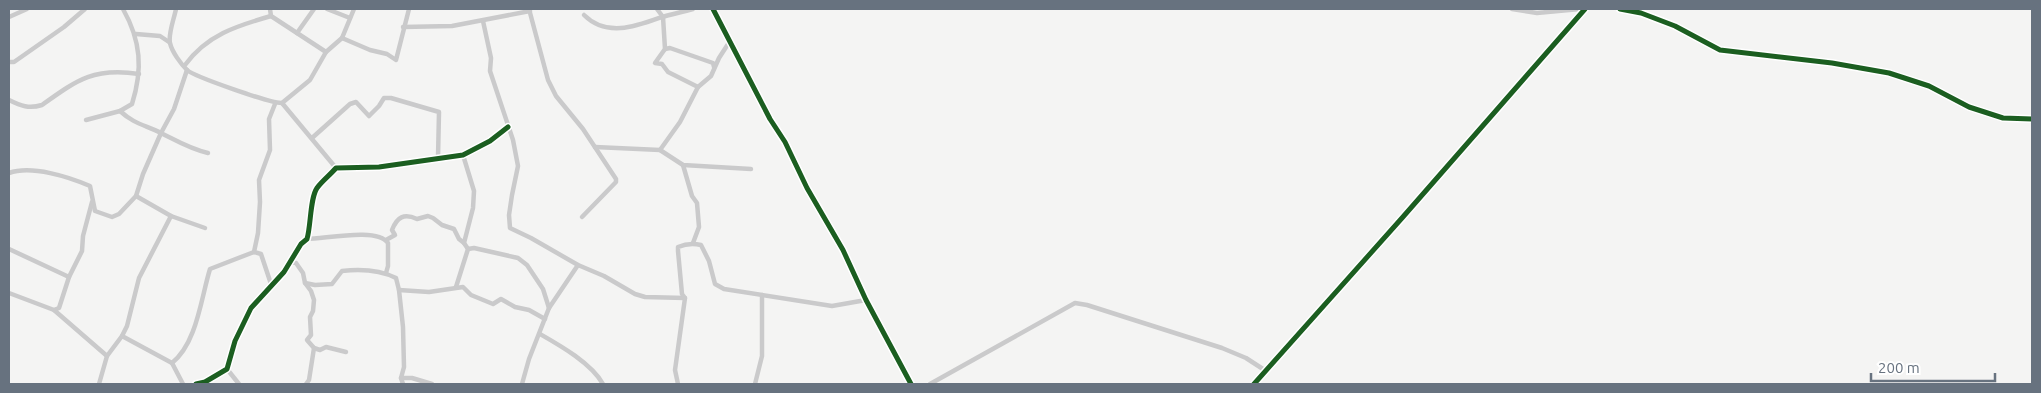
<svg xmlns="http://www.w3.org/2000/svg" width="2041" height="393" viewBox="0 0 2041 393" font-family="Ubuntu,sans-serif">
<rect width="100%" height="100%" fill="#f4f4f3"/>
<g fill="none" stroke-linecap="round" stroke-linejoin="round">
<!-- minor -->
<g stroke="#cacacb" stroke-width="4.5">
<path d="M176,9c-2,10 -8,25 -6,34 2,9 11,21 17,27 6,6 85,34 95,33l54,65"/>
<path d="M270,9l1,7 55,36"/>
<path d="M327,9l23,9"/>
<path d="M529,9l19,71 8,16 27,33 33,50v3l-34,35"/>
<path d="M657,9l6,8 2,32 -10,14 7,1 6,8 30,15"/>
<path d="M713,9l57,110 15,23 22,46 36,62 23,50 45,84"/>
<path d="M1512,9l25,4 43,-4"/>
<path d="M1620,9l21,4 34,13 45,24 112,13 57,10 40,13 40,21 34,11 29,1"/>
<path d="M584,15c23,23 53,11 78,2 10,-3 21,-5 31,-8"/>
<path d="M9,17l18,-8"/>
<path d="M483,21l8,37 -1,13 23,69 5,26 -6,29 -3,20 1,13 21,10 47,27 26,11 31,18 10,3 40,1"/>
<path d="M403,27l49,-1 78,-15"/>
<path d="M297,33l17,-24"/>
<path d="M136,34l24,2 9,6"/>
<path d="M342,38l28,12 17,4 9,6 13,-51"/>
<path d="M665,49l5,-1 43,15 1,4"/>
<path d="M9,62h5l50,-35 21,-18"/>
<path d="M185,65c22,-30 51,-39 86,-49"/>
<path d="M9,100c12,6 20,9 33,5 35,-25 52,-38 97,-31"/>
<path d="M282,103l28,-23 16,-28 16,-14 12,-29"/>
<path d="M120,111l12,-7c11,-35 9,-63 -9,-95"/>
<path d="M86,120l34,-9c14,13 25,14 41,22 16,8 29,16 47,20"/>
<path d="M312,138l38,-34 6,-2 13,14 10,-10 5,-8h7l48,14 -1,46"/>
<path d="M595,147l65,3 23,15 68,4"/>
<path d="M660,150l20,-28 18,-35 13,-11 8,-18 11,-17"/>
<path d="M683,165l9,31 5,7 2,24 -6,16"/>
<path d="M9,173c23,-8 60,4 81,13l5,25 17,6 7,-3 17,-18 7,-22 18,-41 13,-24 13,-39"/>
<path d="M136,196l35,20 34,12"/>
<path d="M307,239c18,0 70,-12 81,4v23l-2,7"/>
<path d="M386,240l9,-5 -3,-5c5,-13 12,-17 25,-11l11,-3 5,2 9,7 12,4 5,10 5,4"/>
<path d="M9,249l60,28"/>
<path d="M468,249l6,-1 44,10 9,7 16,24 6,19"/>
<path d="M290,262l6,1 7,10 2,10 6,8 3,9 -1,11 -3,6 1,18 -4,5 7,8 -5,32 -3,4"/>
<path d="M305,283l10,2 17,-1 10,-13c18,-2 38,-1 54,7l3,12 4,37 1,40 -3,11 2,6"/>
<path d="M271,284l-10,-30 -7,-2 4,-19 2,-31 -1,-22 11,-30 -1,-31 6,-15"/>
<path d="M456,287l12,-38 -4,-6 9,-35 1,-17 -11,-36"/>
<path d="M399,290l30,2 34,-5 8,8 22,9 8,-5 14,8 14,3 16,9"/>
<path d="M9,293l45,17 53,46"/>
<path d="M54,310l5,-2 10,-31 13,-26 1,-15 9,-34"/>
<path d="M540,334c21,12 51,29 63,50"/>
<path d="M122,336l50,27 11,21"/>
<path d="M314,348l6,2 6,-3 20,5"/>
<path d="M172,363c25,-20 29,-65 38,-94l44,-17"/>
<path d="M227,369l12,15"/>
<path d="M401,378h11l20,6"/>
<path d="M99,384l8,-28 15,-20 5,-10 12,-48 32,-62"/>
<path d="M196,384l9,-2 22,-13 8,-28 16,-33 33,-36 17,-28 6,-5c4,-13 3,-41 10,-51 5,-7 13,-13 19,-20l43,-1 84,-12 27,-14 18,-14"/>
<path d="M522,384l7,-25 20,-51 29,-43"/>
<path d="M678,384l-3,-14 10,-72 -3,-4 -4,-43v-4c7,-3 15,-4 23,-2l8,16 6,23 9,5 108,17 34,-6"/>
<path d="M755,384l7,-28v-61"/>
<path d="M930,384l145,-81 12,2 135,43 24,10 20,13"/>
<path d="M1254,384l148,-166 183,-209"/>
</g>
<!-- cycleway casing -->
<g stroke="#fff" stroke-width="8">
<g id="cycleway">
<path d="M713,9l57,110 15,23 22,46 36,62 23,50 45,84"/>
<path d="M1620,9l21,4 34,13 45,24 112,13 57,10 40,13 40,21 34,11 29,1"/>
<path d="M196,384l9,-2 22,-13 8,-28 16,-33 33,-36 17,-28 6,-5c4,-13 3,-41 10,-51 5,-7 13,-13 19,-20l43,-1 84,-12 27,-14 18,-14"/>
<path d="M1254,384l148,-166 183,-209"/>
</g>
</g>
<!-- cycleway -->
<use href="#cycleway" stroke="#1b5e20" stroke-width="5"/>
</g>
<!-- border -->
<rect width="2041" height="393" fill="none" stroke="#67727f" stroke-width="20"/>
<!-- scale -->
<path d="M1871 373v8h124v-8" fill="none" stroke="#67727f" stroke-width="2.5"/>
<text x="1878" y="373" font-size="15" fill="#67727f" stroke="#ffffff" stroke-width="4" paint-order="stroke">200 m</text>
</svg>
